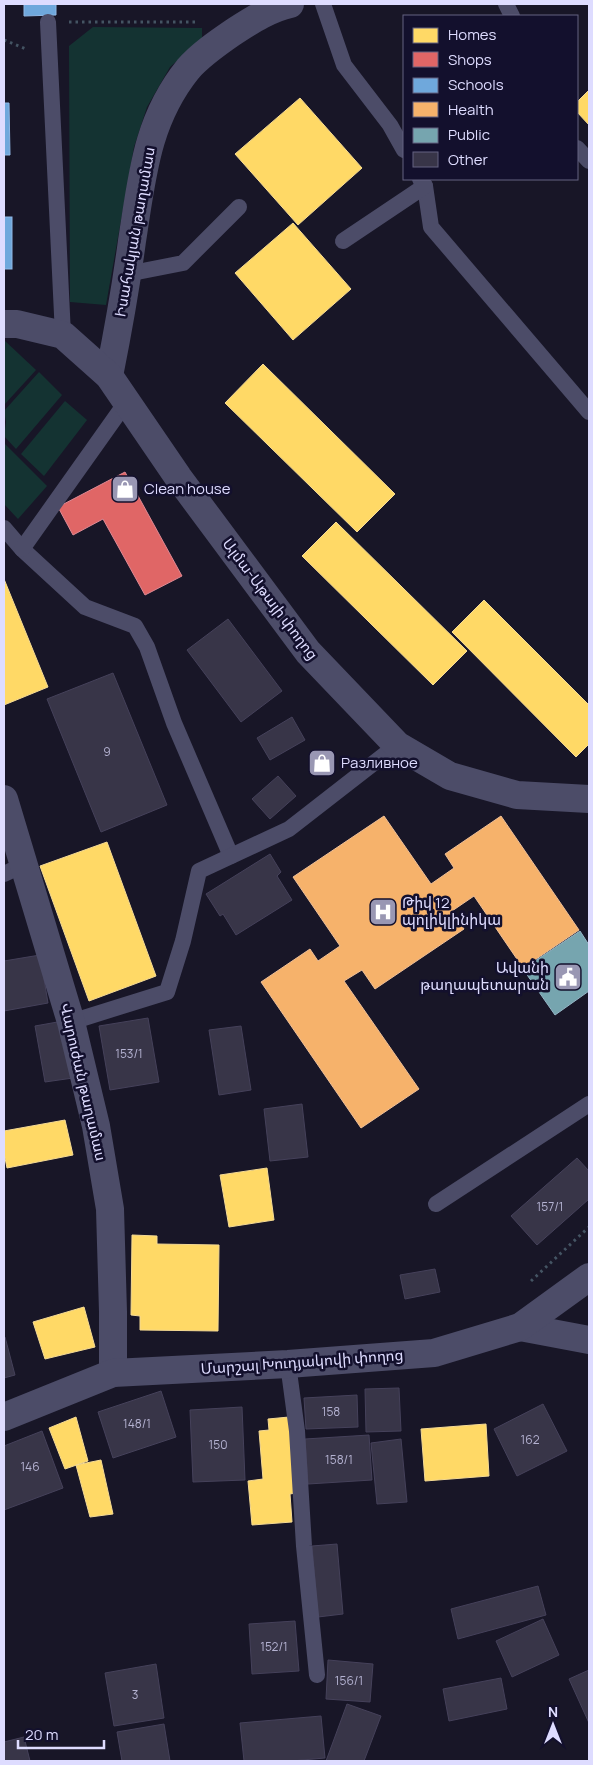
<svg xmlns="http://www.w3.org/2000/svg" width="593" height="1765" viewBox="0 0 593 1765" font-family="Manrope,'Noto Sans Armenian',sans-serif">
<rect width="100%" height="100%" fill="#181627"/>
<!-- green -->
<g fill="#143332">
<path d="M93,27l109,1v11l-32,28 -23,40 -13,40 -28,158 -36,-3 -1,-256z"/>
<path d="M4,340l32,30 -32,35z"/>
<path d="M39,372l23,23 -46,54 -12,-13 2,-14 -2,-11z"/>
<path d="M65,401l22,19 -43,56 -23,-22z"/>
<path d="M4,443l43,43 -29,33 -14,-15z"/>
</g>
<!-- homes -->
<g fill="#ffd966" stroke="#f5da94">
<path d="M589,90v35l-12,-13v-10z"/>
<path d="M300,98l62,70 -64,57 -63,-71z"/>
<path d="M293,223l58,66 -58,51 -58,-67z"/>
<path d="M263,364l132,130 -38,38 -132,-129z"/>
<path d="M336,522l131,129 -34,34 -131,-129z"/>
<path d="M4,579l44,108 -44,18z"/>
<path d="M484,600l105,105v39l-13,13 -124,-125z"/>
<path d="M107,842l49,134 -67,25 -49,-135z"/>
<path d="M65,1120l8,35 -66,13 -3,-15v-22z"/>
<path d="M267,1168l7,52 -45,7 -9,-52z"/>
<path d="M132,1235l25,1v8l62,1 -1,86 -78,-1v-14l-9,-1z"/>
<path d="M84,1307l11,40 -50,12 -12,-37z"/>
<path d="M76,1417l12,44 -23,8 -16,-41z"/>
<path d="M289,1417l7,76 -6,1 2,28 -40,3 -4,-44 15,-2 -4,-48 10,-1 -1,-11z"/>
<path d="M486,1424l3,52 -64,5 -4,-52z"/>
<path d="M101,1460l12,54 -23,3 -14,-52z"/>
</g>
<!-- shops -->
<path fill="#e06666" stroke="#df8994" d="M125,472l57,104 -37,19 -42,-76 -30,16 -15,-28z"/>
<!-- schools -->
<g fill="#6fa8dc" stroke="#90b8e6">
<path d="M24,4h32v11l-32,1z"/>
<path d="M4,103h5l1,52h-6z"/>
<rect x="4" y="217" width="8" height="52"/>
</g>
<!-- health -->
<path fill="#f6b26b" stroke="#efbf97" d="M384,816l47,68 23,-16 -9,-14 56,-38 78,114 -56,38 -49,-72 -22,15 12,18 -89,60 -13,-19 -18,11 75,108 -58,39 -100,-146 49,-33 8,12 22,-15 -47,-69z"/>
<!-- public -->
<path fill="#76a5af" stroke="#95b6c7" d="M580,931l9,14v46l-34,24 -32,-46z"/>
<!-- building -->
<g fill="#383548" stroke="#45415a">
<path d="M228,619l54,72 -41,31 -54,-72z"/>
<path d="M113,673l54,132 -66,27 -54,-133z"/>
<path d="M292,717l13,23 -35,20 -13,-22z"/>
<path d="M278,776l18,20 -26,23 -18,-20z"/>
<path d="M270,854l11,18 -4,4 15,24 -56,35 -13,-21 -3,2 -14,-22z"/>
<path d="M40,955l8,48 -44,8v-50z"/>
<path d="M148,1018l11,64 -49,8 -11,-64z"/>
<path d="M63,1021l10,57 -28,4 -10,-56z"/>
<path d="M241,1026l10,64 -32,5 -10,-65z"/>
<path d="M302,1104l6,53 -38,4 -6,-52z"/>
<path d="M577,1158l12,13v28l-52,46 -26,-29z"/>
<path d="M435,1269l5,23 -35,7 -5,-24z"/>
<path d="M5,1337l10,38 -11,3v-40z"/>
<path d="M399,1388l2,43 -35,1 -1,-43z"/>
<path d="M161,1391l15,46 -63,21 -15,-46z"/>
<path d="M357,1395l1,32 -52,2 -2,-31z"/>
<path d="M543,1404l24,47 -50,25 -23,-47z"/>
<path d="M242,1407l3,73 -52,2 -3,-72z"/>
<path d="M42,1431l21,57 -59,22v-64z"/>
<path d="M369,1435l3,45 -64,4 -3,-45z"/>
<path d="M401,1439l6,63 -30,2 -6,-61z"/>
<path d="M337,1544l6,70 -25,3 -6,-71z"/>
<path d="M538,1586l8,29 -88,24 -7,-30z"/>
<path d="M543,1619l16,36 -47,22 -16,-36z"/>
<path d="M295,1621l4,50 -47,3 -3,-50z"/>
<path d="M328,1660l45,4 -3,38 -44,-3z"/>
<path d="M156,1664l8,54 -50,8 -9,-53z"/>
<path d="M589,1670v53l-20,-44z"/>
<path d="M501,1678l6,31 -58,12 -6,-32z"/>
<path d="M347,1704l34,12 -17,45h-38z"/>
<path d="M321,1716l4,42 -34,3h-47l-4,-38z"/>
<path d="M164,1724l6,37h-48l-5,-29z"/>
<path d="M24,1737l6,24h-26v-19z"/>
</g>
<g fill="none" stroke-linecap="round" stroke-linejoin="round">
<!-- path -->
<g stroke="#445463" stroke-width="3" stroke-dasharray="2.5 4" stroke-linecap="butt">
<path d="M69,22h129"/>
<path d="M4,40l22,9"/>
<path d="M531,1281l58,-54"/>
</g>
<!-- service -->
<g stroke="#4c4c68" stroke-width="16">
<path d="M323,4l21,61 46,60 14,25"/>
<path d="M506,4l6,12"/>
<path d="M48,22l15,313"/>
<path d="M577,148l12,13"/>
<path d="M420,179l5,7 6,41 158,185"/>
<path d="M343,241l82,-55"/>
<path d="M127,274l56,-11 56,-56"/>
<path d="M4,528l18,21 63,58 50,19 12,21 27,76 57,133"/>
<path d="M22,549l105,-148"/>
<path d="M4,874l19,-9"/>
<path d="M71,1022l96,-30 16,-51 16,-70 90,-42 108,-84"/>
<path d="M436,1204l153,-100"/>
<path d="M288,1364l9,67 7,115 13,129"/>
</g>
<!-- minor -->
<g stroke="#4c4c68" stroke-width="28">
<path d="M109,376c9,-45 17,-90 23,-135 10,-63 14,-120 56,-172 13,-15 31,-27 47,-38 17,-11 36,-23 55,-27"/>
<path d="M4,799l67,223 25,104 14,83 3,103v61"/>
<path d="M520,1327l69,13"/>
</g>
<!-- tertiary -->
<g stroke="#4c4c68" stroke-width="28">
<path d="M4,324h13l46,11 46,41 69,101 130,175 89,93 53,31 67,19 72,4"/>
<path d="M4,1417l109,-44 175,-9 146,-11 86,-26 69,-50"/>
</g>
</g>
<!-- icons -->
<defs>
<g id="shop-square" transform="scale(1.4375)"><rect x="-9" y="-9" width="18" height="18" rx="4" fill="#9997b3" stroke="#13102d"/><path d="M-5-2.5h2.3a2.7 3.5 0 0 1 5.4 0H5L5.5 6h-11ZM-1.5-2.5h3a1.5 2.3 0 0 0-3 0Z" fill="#fff"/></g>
<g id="hospital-square" transform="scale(1.4375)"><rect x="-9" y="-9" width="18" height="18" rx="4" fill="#9997b3" stroke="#13102d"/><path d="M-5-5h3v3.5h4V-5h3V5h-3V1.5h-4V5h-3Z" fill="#fff"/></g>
<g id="civic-square" transform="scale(1.4375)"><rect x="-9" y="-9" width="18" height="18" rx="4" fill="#9997b3" stroke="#13102d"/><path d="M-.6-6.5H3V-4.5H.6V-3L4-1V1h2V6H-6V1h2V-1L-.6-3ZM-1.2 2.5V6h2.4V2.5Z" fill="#fff"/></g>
</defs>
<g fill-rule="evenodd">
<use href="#shop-square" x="125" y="489"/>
<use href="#shop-square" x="322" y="763"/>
<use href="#hospital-square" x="383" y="912"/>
<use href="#civic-square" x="568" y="977"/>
</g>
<g text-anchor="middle" stroke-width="5" stroke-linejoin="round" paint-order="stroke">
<!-- number labels -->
<g font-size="12" fill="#b4b2d1">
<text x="107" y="756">9</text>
<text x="129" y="1058">153/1</text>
<text x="550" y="1211">157/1</text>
<text x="331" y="1416">158</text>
<text x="137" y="1428">148/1</text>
<text x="530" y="1444">162</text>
<text x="218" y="1449">150</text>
<text x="339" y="1464">158/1</text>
<text x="30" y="1471">146</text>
<text x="274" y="1651">152/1</text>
<text x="349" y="1685">156/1</text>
<text x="135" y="1699">3</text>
</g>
<!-- street labels -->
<g font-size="15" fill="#dedcff" stroke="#13102d">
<text transform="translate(135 232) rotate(-80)" y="5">Իսահակյան թաղամաս</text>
<text transform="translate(270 599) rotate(53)" y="5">Ալմա-Աթայի փողոց</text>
<text transform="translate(83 1082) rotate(77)" y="5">Վարուժան թաղամաս</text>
<text transform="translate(302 1362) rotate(-4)" y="5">Մարշալ Խուդյակովի փողոց</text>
</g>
<!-- poi labels -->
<g font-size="15" fill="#dedcff" stroke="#13102d" text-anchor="start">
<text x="144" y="494">Clean house</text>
<text x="341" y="768">Разливное</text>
<text x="402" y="908">Թիվ 12<tspan x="402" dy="17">պոլիկլինիկա</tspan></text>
<text x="549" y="973" text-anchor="end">Ավանի<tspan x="549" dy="17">թաղապետարան</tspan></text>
</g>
</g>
<!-- border -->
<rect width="593" height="1765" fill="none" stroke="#dedcff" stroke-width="10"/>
<!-- legend -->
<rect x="403" y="15" width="175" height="165" fill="#13102d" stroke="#646281"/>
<rect x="413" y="28" width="25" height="15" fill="#ffd966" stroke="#646281"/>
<text x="448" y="40" font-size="15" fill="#dedcff">Homes</text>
<rect x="413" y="52" width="25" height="15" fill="#e06666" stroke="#646281"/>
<text x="448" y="65" font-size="15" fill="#dedcff">Shops</text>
<rect x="413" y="78" width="25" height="15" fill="#6fa8dc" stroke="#646281"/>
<text x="448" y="90" font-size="15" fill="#dedcff">Schools</text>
<rect x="413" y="102" width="25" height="15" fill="#f6b26b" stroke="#646281"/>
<text x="448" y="115" font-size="15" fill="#dedcff">Health</text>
<rect x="413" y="128" width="25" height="15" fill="#76a5af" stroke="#646281"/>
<text x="448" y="140" font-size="15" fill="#dedcff">Public</text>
<rect x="413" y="152" width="25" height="15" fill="#383548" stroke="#646281"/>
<text x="448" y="165" font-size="15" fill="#dedcff">Other</text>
<!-- north arrow -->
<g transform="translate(553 1725)" stroke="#13102d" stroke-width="4" paint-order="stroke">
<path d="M0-4L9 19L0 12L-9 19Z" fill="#dedcff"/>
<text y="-8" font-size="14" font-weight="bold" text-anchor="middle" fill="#dedcff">N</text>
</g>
<!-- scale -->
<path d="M18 1740v8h86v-8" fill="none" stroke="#dedcff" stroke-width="2.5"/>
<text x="25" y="1740" font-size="15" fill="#dedcff" stroke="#13102d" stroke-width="4" paint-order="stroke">20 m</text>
</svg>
